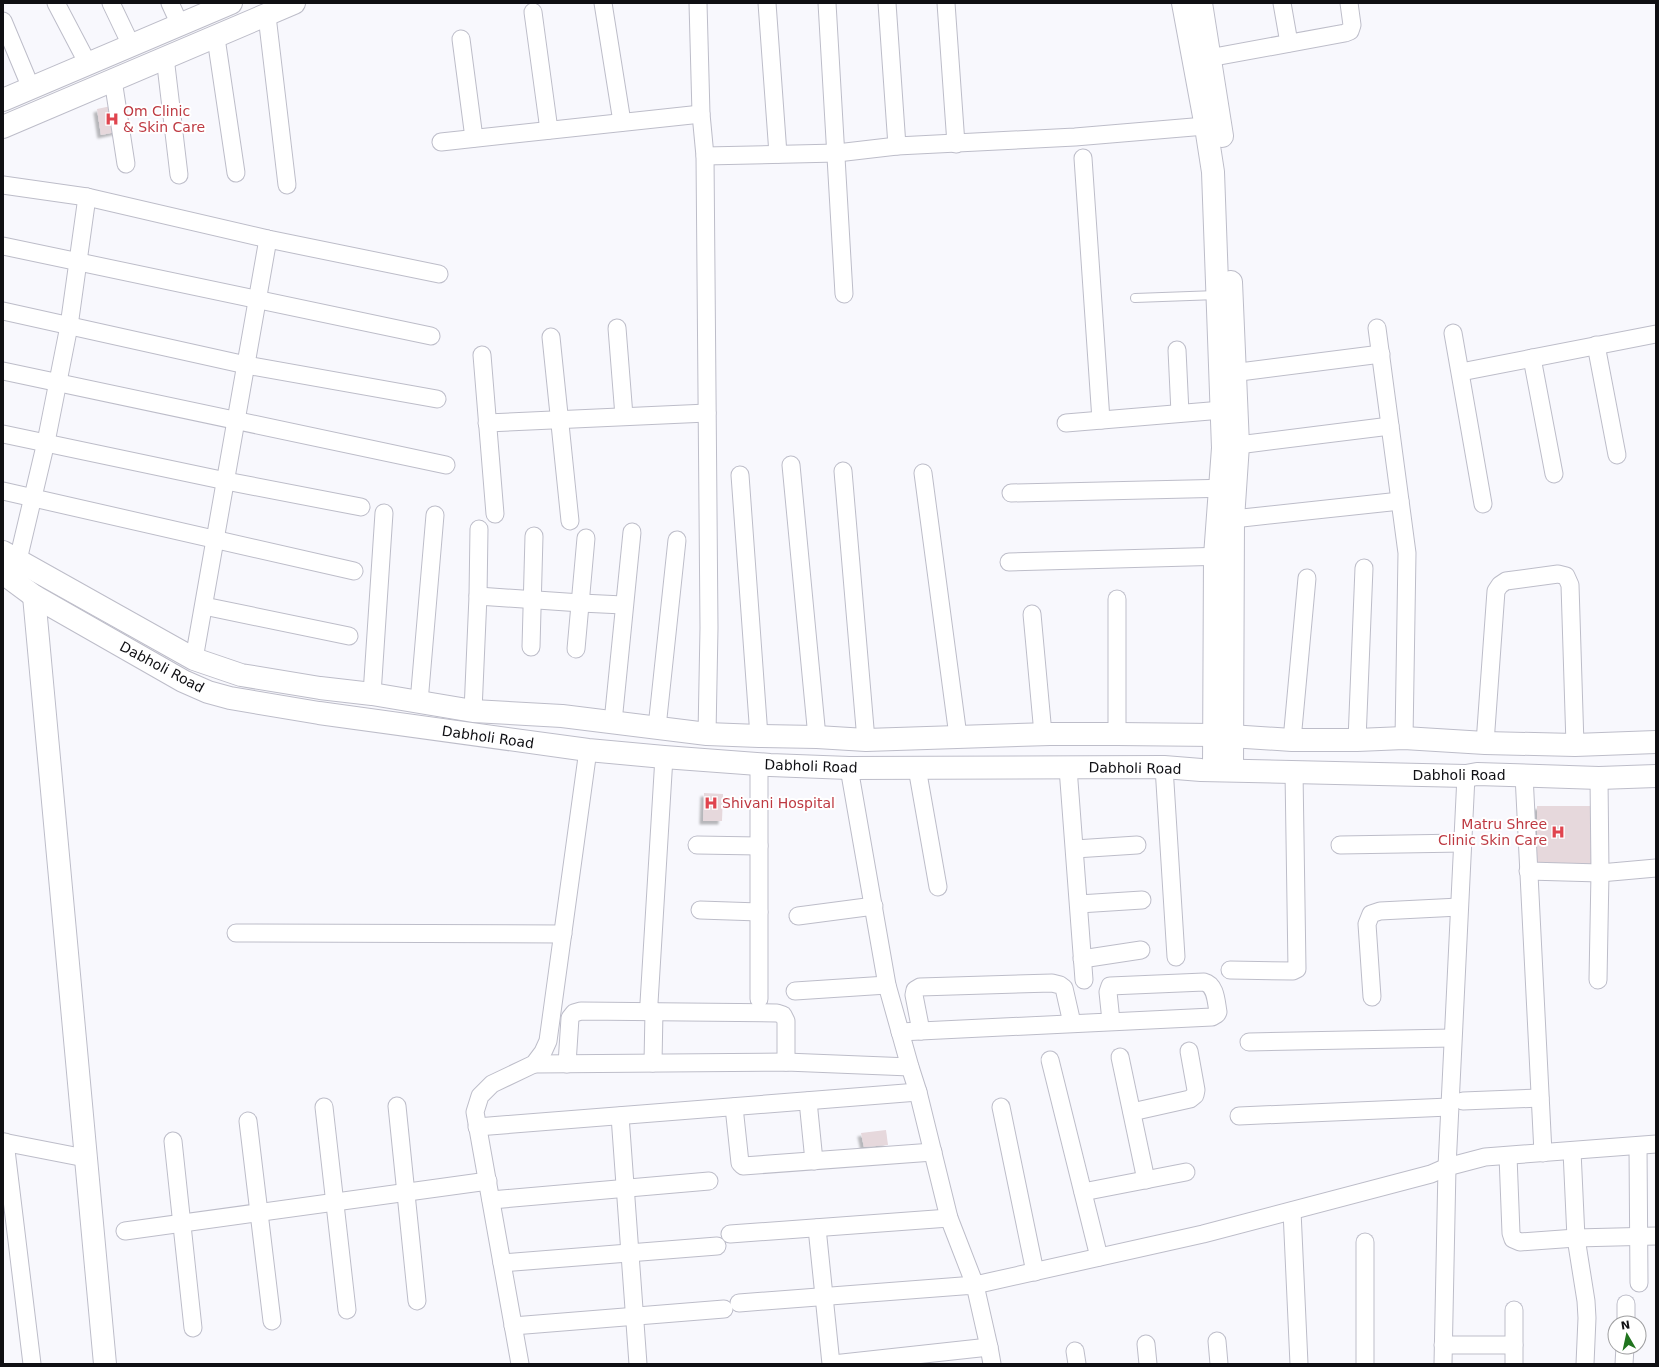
<svg xmlns="http://www.w3.org/2000/svg" width="1659" height="1367" viewBox="0 0 1659 1367" font-family="'DejaVu Sans',sans-serif">
<defs>
<filter id="shadow"><feDropShadow dx="-3.5" dy="3.5" stdDeviation="1" flood-color="#0004"/></filter>
</defs>
<rect width="100%" height="100%" fill="#f8f8fd"/>
<!-- building -->
<g fill="#e6d8dc" filter="url(#shadow)">
<path d="M116,105l4,26 -19,4 -4,-26z"/>
<path d="M704,793l19,1 -1,27h-19z"/>
<path d="M1537,806h56l1,63h-57z"/>
<path d="M886,1130l2,15 -24,2 -3,-14z"/>
</g>
<g fill="none" stroke-linecap="round" stroke-linejoin="round">
<!-- lane casing -->
<g stroke="#bdbdc9" stroke-width="10">
<path id="lane" d="M1135,298l82,-3"/>
</g>
<!-- street casing -->
<g stroke="#bdbdc9" stroke-width="19">
<g id="street">
<path d="M56,3l32,61"/>
<path d="M111,3l20,42"/>
<path d="M170,3l10,22"/>
<path d="M603,3l19,119"/>
<path d="M698,3l3,111 4,42 4,472 -2,106"/>
<path d="M767,3l11,151"/>
<path d="M827,3l17,291"/>
<path d="M887,3l10,143"/>
<path d="M946,3l10,141"/>
<path d="M1282,3l7,40"/>
<path d="M533,12l16,118"/>
<path d="M267,16l20,169"/>
<path d="M3,21l28,67"/>
<path d="M216,38l20,135"/>
<path d="M461,39l13,99"/>
<path d="M165,57l14,118"/>
<path d="M1198,60l147,-27 5,-2 2,-6 -3,-22"/>
<path d="M113,80l13,84"/>
<path d="M441,142l260,-28"/>
<path d="M705,156l132,-3 60,-7 178,-9 142,-12"/>
<path d="M1083,158l18,262"/>
<path d="M3,185l84,12 181,42 171,35"/>
<path d="M3,246l428,90"/>
<path d="M3,311l243,54 191,34"/>
<path d="M617,328l7,88"/>
<path d="M1377,328l30,225 -3,185"/>
<path d="M1453,333l30,171"/>
<path d="M551,337l19,184"/>
<path d="M1596,345l21,110"/>
<path d="M1177,350l3,63"/>
<path d="M482,355l13,159"/>
<path d="M1532,358l22,116"/>
<path d="M3,371l443,94"/>
<path d="M1461,372l195,-38"/>
<path d="M1224,374l157,-20"/>
<path d="M487,423l220,-10"/>
<path d="M1066,423l168,-14"/>
<path d="M3,434l223,47 135,26"/>
<path d="M1238,445l152,-19"/>
<path d="M791,465l26,272"/>
<path d="M843,471l23,269"/>
<path d="M923,473l35,263"/>
<path d="M740,475l19,261"/>
<path d="M3,491l351,80"/>
<path d="M1011,493l220,-5"/>
<path d="M1233,519l167,-18"/>
<path d="M18,560l28,-118 23,-116 18,-129"/>
<path d="M1009,562l217,-6"/>
<path d="M478,596l103,7 42,2"/>
<path d="M204,606l145,30"/>
<path d="M1032,614l11,120"/>
<path d="M531,647l3,-111"/>
<path d="M576,649l10,-111"/>
<path d="M194,659l74,-420"/>
<path d="M372,694l12,-181"/>
<path d="M419,702l16,-187"/>
<path d="M473,711l5,-115 1,-67"/>
<path d="M613,722l19,-190"/>
<path d="M657,727l20,-187"/>
<path d="M1117,734v-135"/>
<path d="M1292,740l15,-162"/>
<path d="M1357,740l7,-172"/>
<path d="M1485,743l11,-152 4,-6 6,-4 52,-7 8,2 4,9 5,160"/>
<path d="M1164,767l12,190"/>
<path d="M849,768l38,217 23,82 8,25 31,126 26,67 228,-51 228,-60 16,-7 38,-10 171,-13"/>
<path d="M917,768l21,119"/>
<path d="M1068,768l16,212"/>
<path d="M1524,775l19,378"/>
<path d="M697,845l62,1"/>
<path d="M1340,845l123,-2"/>
<path d="M1075,849l62,-4"/>
<path d="M1528,871l72,2 56,-5"/>
<path d="M1079,904l63,-4"/>
<path d="M700,910l59,2"/>
<path d="M798,916l76,-10"/>
<path d="M236,933l327,1"/>
<path d="M1082,959l59,-9"/>
<path d="M1230,970l63,1 4,-2 -3,-197"/>
<path d="M1598,980l2,-107 -1,-95"/>
<path d="M795,991l92,-6"/>
<path d="M1372,997l-5,-73 4,-10 9,-3 79,-4"/>
<path d="M759,999v-234"/>
<path d="M649,1003l15,-246"/>
<path d="M921,1031l-7,-36 1,-5 5,-3 132,-4 8,2 4,3 8,35"/>
<path d="M900,1032l312,-15 5,-3 1,-2c-2,-11 -2,-27 -14,-30l-94,4 -2,6 3,29"/>
<path d="M1249,1042l203,-4"/>
<path d="M1120,1057l26,123"/>
<path d="M1050,1060l49,197"/>
<path d="M653,1063l1,-52"/>
<path d="M534,1064l252,-2 124,5"/>
<path d="M567,1064l3,-46 4,-5 7,-2 196,2 6,2 3,6v41"/>
<path d="M808,1101l6,60"/>
<path d="M1463,1101l77,-3"/>
<path d="M397,1106l20,195"/>
<path d="M324,1107l23,203"/>
<path d="M734,1107l6,56 3,3 190,-14"/>
<path d="M1001,1107l34,165"/>
<path d="M1132,1112l58,-13 5,-4 1,-5 -7,-39"/>
<path d="M620,1116l18,248"/>
<path d="M1239,1116l210,-9"/>
<path d="M248,1121l24,200"/>
<path d="M477,1127l441,-35"/>
<path d="M173,1141l20,187"/>
<path d="M3,1142l82,16"/>
<path d="M5,1142l27,222"/>
<path d="M1638,1146l1,137"/>
<path d="M1572,1151l4,87 10,63 1,17 -2,46"/>
<path d="M1508,1156l3,77 2,6 7,3 56,-4 80,-2"/>
<path d="M1083,1192l103,-20"/>
<path d="M491,1200l218,-19"/>
<path d="M1292,1211l7,153"/>
<path d="M817,1228l14,136"/>
<path d="M125,1231l363,-50"/>
<path d="M730,1234l219,-16"/>
<path d="M1365,1242v122"/>
<path d="M502,1263l215,-17"/>
<path d="M739,1303l236,-18 14,62 3,17"/>
<path d="M1514,1310v54"/>
<path d="M1626,1323v-19"/>
<path d="M513,1326l211,-17"/>
<path d="M1217,1341l2,23"/>
<path d="M1146,1344l2,20"/>
<path d="M1443,1345h71"/>
<path d="M1075,1351l2,13"/>
<path d="M520,1364l-45,-252 5,-16 12,-12 42,-20 9,-12 5,-11 40,-291"/>
<path d="M833,1364l156,-17"/>
<path d="M1443,1364l4,-197 19,-391"/>
<path d="M1624,1364l1,-17"/>
</g>
</g>
<!-- secondary casing -->
<g stroke="#bdbdc9" stroke-width="24">
<g id="secondary">
<path d="M1183,3l23,124 7,45 10,276 -8,108 -1,214"/>
<path d="M1201,3l21,133"/>
<path d="M3,100l228,-97"/>
<path d="M3,127l291,-124"/>
<path d="M1231,282l7,163 -5,74 -1,251"/>
<path d="M34,596l71,768"/>
</g>
</g>
<!-- primary casing -->
<g stroke="#bdbdc9" stroke-width="24">
<g id="primary">
<path d="M3,552l191,107 47,16 79,13 52,6 101,17 89,5 145,18 52,2 58,1 49,3 184,-6h67l98,1 77,5h65l47,-2 81,5 90,2 81,-3"/>
<path d="M3,573l31,23 149,85 25,11 22,6 89,15 269,37 76,7 106,8 79,3 315,-1 37,3 265,6 11,-2 122,4 57,-2"/>
</g>
</g>
<!-- lane -->
<use href="#lane" stroke="#fff" stroke-width="8"/>
<!-- street -->
<use href="#street" stroke="#fff" stroke-width="17"/>
<!-- secondary -->
<use href="#secondary" stroke="#fff" stroke-width="22"/>
<!-- primary -->
<use href="#primary" stroke="#fff" stroke-width="22"/>
</g>
<!-- icons -->
<defs>
<g id="hospital-bare" transform="scale(1.08)"><path d="M-5-5h3v3.5h4V-5h3V5h-3V1.5h-4V5h-3Z" fill="#e0444e" stroke="#fff" stroke-width="2.5" paint-order="stroke"/></g>
</defs>
<g fill-rule="evenodd">
<use href="#hospital-bare" x="112" y="119"/>
<use href="#hospital-bare" x="711" y="803"/>
<use href="#hospital-bare" x="1558" y="832"/>
</g>
<g text-anchor="middle" stroke-width="4" stroke-linejoin="round" paint-order="stroke">
<!-- health labels -->
<g font-size="14" fill="#be3a42" stroke="#fff" text-anchor="start">
<text x="123" y="116">Om Clinic<tspan x="123" dy="16">&amp; Skin Care</tspan></text>
<text x="722" y="808">Shivani Hospital</text>
<text x="1547" y="829" text-anchor="end">Matru Shree<tspan x="1547" dy="16">Clinic Skin Care</tspan></text>
</g>
<!-- street labels -->
<g font-size="14" fill="#0f0f13" stroke="#fff">
<text transform="translate(162 667) rotate(28)" y="5">Dabholi Road</text>
<text transform="translate(488 737) rotate(8)" y="5">Dabholi Road</text>
<text transform="translate(811 766) rotate(2)" y="5">Dabholi Road</text>
<text transform="translate(1135 768) rotate(1)" y="5">Dabholi Road</text>
<text x="1459" y="780">Dabholi Road</text>
</g>
</g>
<!-- border -->
<rect width="1659" height="1367" fill="none" stroke="#0f0f13" stroke-width="8"/>
<!-- north arrow -->
<g transform="translate(1627 1335) rotate(351)"><circle r="19" fill="#ffffff" stroke="#9f9fa1"/>
<path d="M0-3L7 15L0 10L-7 15Z" fill="#20741e"/>
<text y="-6" font-size="11" font-weight="bold" text-anchor="middle" fill="#0f0f13">N</text>
</g>
</svg>
